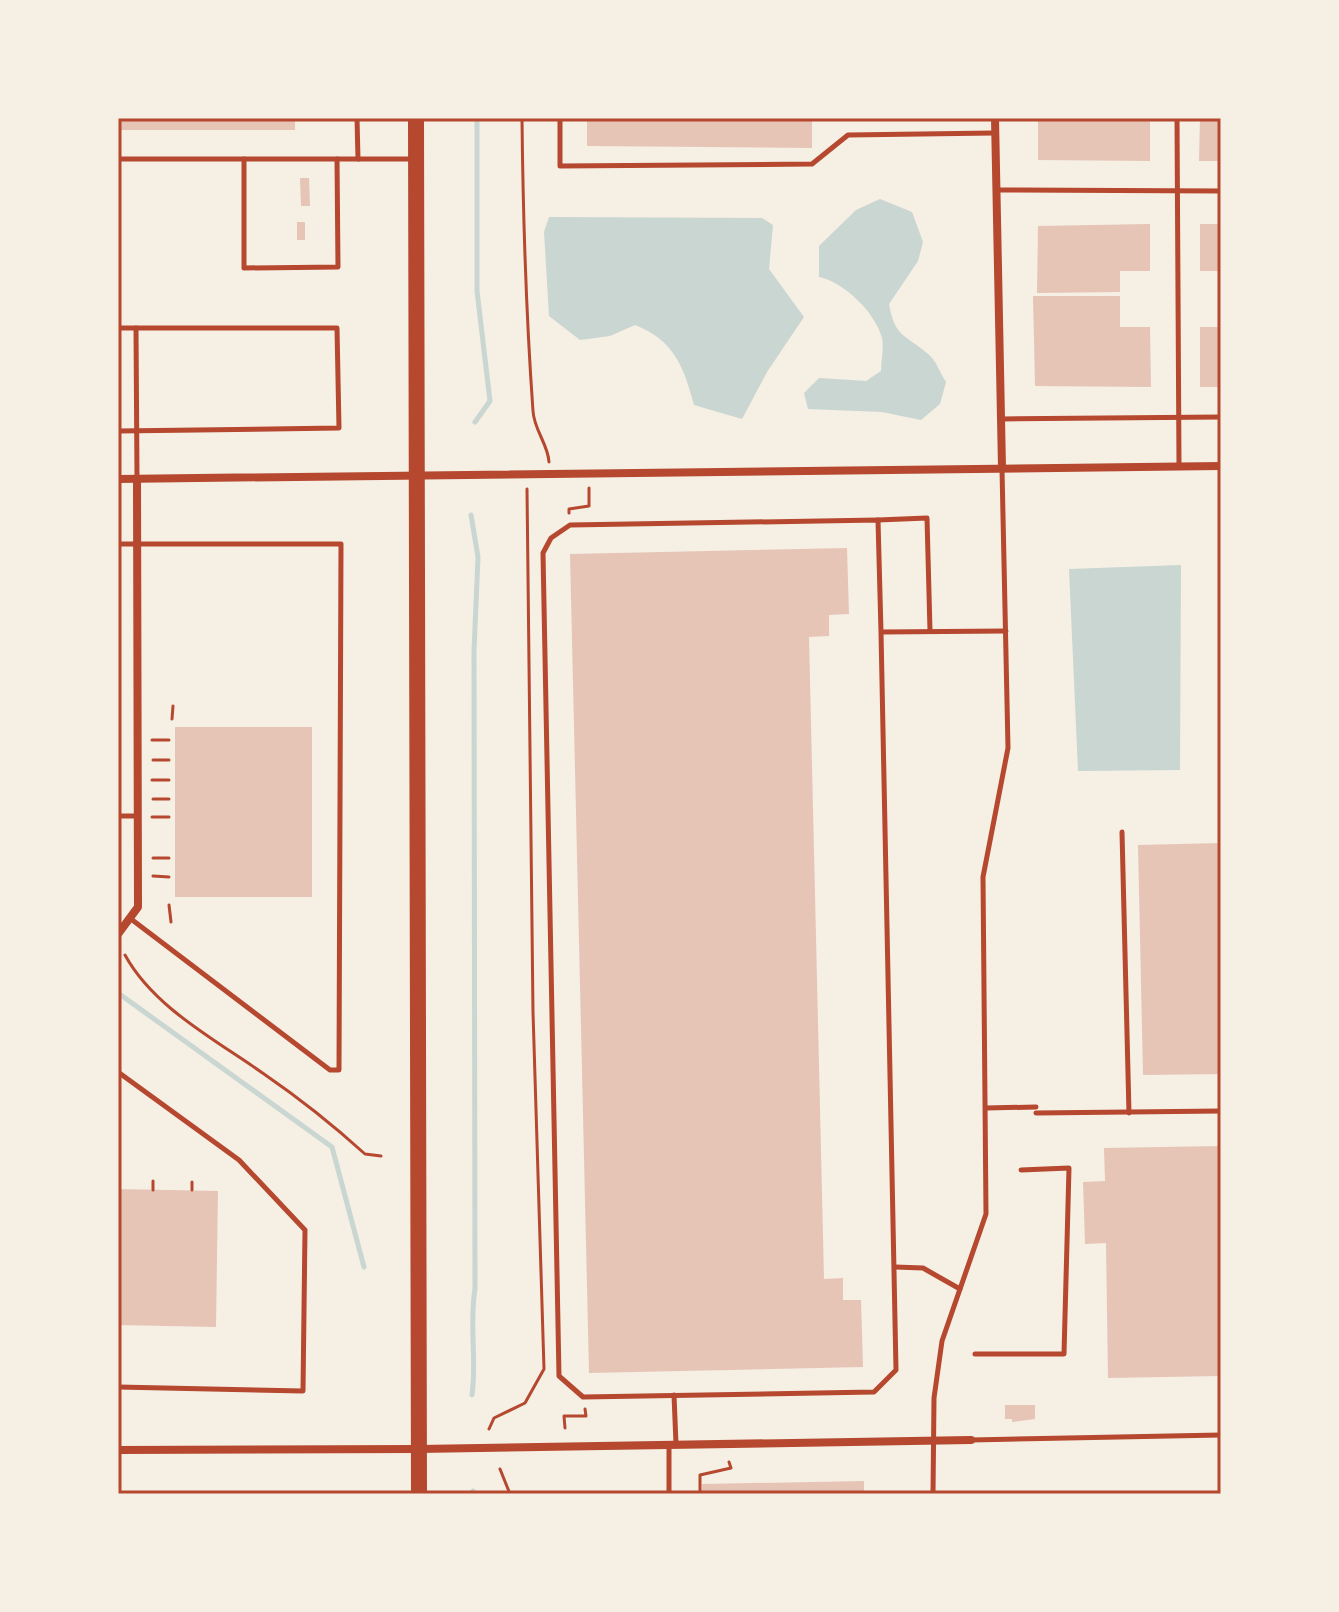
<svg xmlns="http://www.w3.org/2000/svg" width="1339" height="1612" viewBox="0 0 1339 1612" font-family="'Varela Round',sans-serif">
<rect width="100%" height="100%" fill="#f6efe4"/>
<!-- water -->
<g fill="#c9d6d2">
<path d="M880,199l32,13 11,30 -5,19 -29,43c6,34 16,30 39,50 8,6 12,19 18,28l-6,22 -19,16 -39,-8 -74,-3 -4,-16 15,-15 47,3 15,-10c0,-10 3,-23 1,-33 -7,-26 -38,-56 -63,-61v-31l37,-36z"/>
<path d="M549,217l213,1 11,7 -4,44 35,48 -37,55 -25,47 -48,-14c-10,-38 -20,-65 -59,-80l-25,11 -30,4 -31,-24 -5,-84z"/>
<path d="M1181,565l-1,205 -102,1 -9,-202z"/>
</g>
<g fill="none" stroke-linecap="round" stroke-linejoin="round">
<!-- stream -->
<g stroke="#c9d6d2" stroke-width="5">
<path d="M475,422l15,-21 -13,-110v-173"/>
<path d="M471,515l7,42 -4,94 1,638c-6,36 2,71 -3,106"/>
<path d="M118,993l214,154 32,120"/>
<path d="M473,1491v3"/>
</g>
</g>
<!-- building -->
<g fill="#e6c5b7">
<rect x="118" y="118" width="177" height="12"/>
<path d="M587,118h225v30l-225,-2z"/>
<path d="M1038,118h112v43l-112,-1z"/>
<path d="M1200,118h21v43h-22z"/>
<path d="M300,178h9l1,28h-9z"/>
<rect x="297" y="222" width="8" height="18"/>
<path d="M1150,224v47h-30v21l-83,1 1,-67z"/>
<rect x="1200" y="224" width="21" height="47"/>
<path d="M1033,296h87v31h30l1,60 -116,-1z"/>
<rect x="1200" y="327" width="21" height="60"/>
<path d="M847,548l2,66 -20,1v21l-20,1 15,642 19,-1v22h18l2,67 -274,6 -19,-819z"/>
<rect x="175" y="727" width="137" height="170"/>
<path d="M1221,843v231l-78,1 -5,-230z"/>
<path d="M1221,1146v230l-113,2 -2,-135 -21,1 -2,-62 22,-1 -1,-33z"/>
<path d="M118,1189l100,2 -2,136 -98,-2z"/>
<path d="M1005,1405h30v14l-23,3v-3h-7z"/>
<path d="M864,1481v13h-162v-10z"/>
</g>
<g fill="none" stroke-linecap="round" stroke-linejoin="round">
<!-- path -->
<g stroke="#b5482f" stroke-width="3">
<path d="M522,118c1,98 4,195 11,293 1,19 15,33 16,51"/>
<path d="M569,513v-4l20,-3v-18"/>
<path d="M172,719l1,-13"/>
<path d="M152,740h17"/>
<path d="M153,760h16"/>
<path d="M152,780h17"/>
<path d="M153,799h16"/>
<path d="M152,817h17"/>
<path d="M153,858h16"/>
<path d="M153,876l16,1"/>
<path d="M169,905l2,17"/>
<path d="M125,955c29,53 91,85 139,119 35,24 69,51 101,80l16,2"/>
<path d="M153,1181v9"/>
<path d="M192,1190v-8"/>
<path d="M565,1428l-1,-12h22l-1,-7"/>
<path d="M489,1429l5,-11 31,-15 19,-34 -11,-357 -6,-523"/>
<path d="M500,1469l10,25"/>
<path d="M700,1494v-19l31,-7 -2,-6"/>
</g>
<!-- service -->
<g stroke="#b5482f" stroke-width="5">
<path d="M357,118l1,41"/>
<path d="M560,118v48l252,-2 36,-29 146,-2"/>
<path d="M1177,118l2,348"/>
<path d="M118,159h293"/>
<path d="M244,159v109l94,-1 -1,-108"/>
<path d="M996,190l225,1"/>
<path d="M118,328h219l2,100 -221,3"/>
<path d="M136,328l1,150"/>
<path d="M1002,419l219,-2"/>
<path d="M878,520l49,-2 3,113"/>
<path d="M118,544h223l-2,526h-9l-199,-151"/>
<path d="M881,632l15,738 -22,22 -291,5 -24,-21 -16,-823 8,-15 19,-13 308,-5 3,112 125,-1"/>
<path d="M118,816h19"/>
<path d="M1122,832l7,281"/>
<path d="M118,1072l121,88 66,70 -2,161 -185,-4"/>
<path d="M986,1108l50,-1"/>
<path d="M1036,1113l185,-2"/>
<path d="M895,1267l28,1 37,21"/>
<path d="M975,1354h89l5,-186 -48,2"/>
<path d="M674,1395l2,49"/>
<path d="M971,1440l250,-5"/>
<path d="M669,1445v49"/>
<path d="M933,1494l1,-96 8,-57 44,-127 -3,-337 25,-129 -6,-279"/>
</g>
<!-- minor -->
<g stroke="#b5482f" stroke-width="8">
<path d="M995,118l7,350"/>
<path d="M118,479l1103,-13"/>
<path d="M118,934l20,-27 -1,-428"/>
<path d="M118,1450l301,-1 552,-9"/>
</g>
<!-- primary -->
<path stroke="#b5482f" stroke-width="16" d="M416,118l3,1376"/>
</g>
<!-- border -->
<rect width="1339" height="1612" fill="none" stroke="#f6efe4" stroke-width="240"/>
<rect x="120" y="120" width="1099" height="1372" fill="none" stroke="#b5482f" stroke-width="3"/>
</svg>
